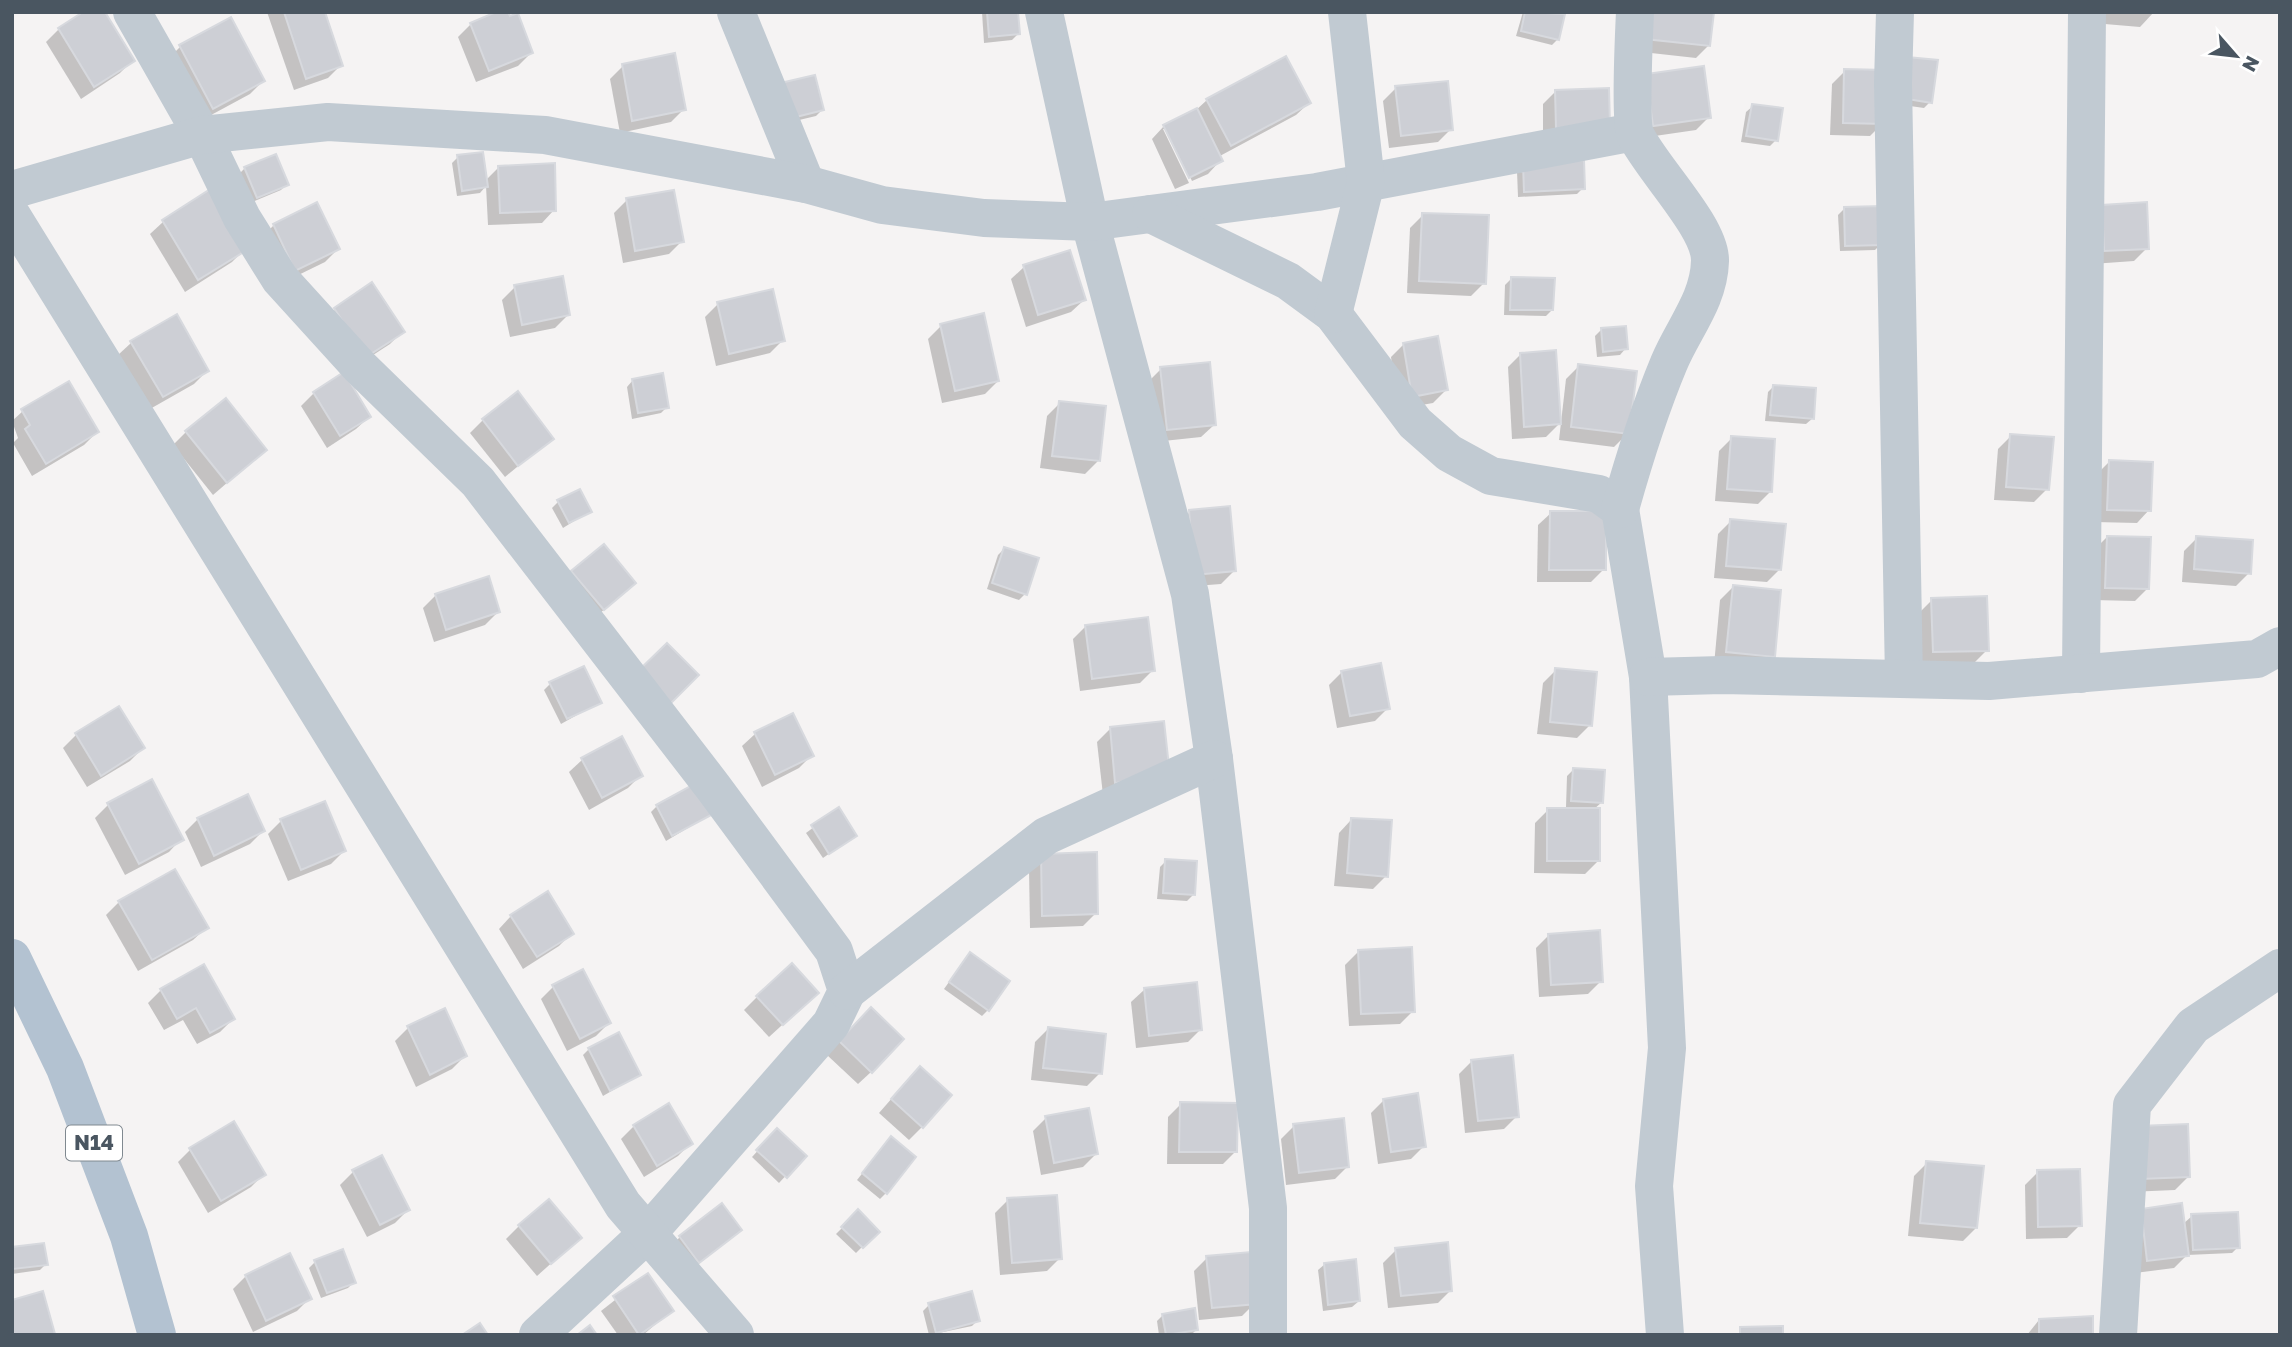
<svg xmlns="http://www.w3.org/2000/svg" width="2292" height="1347" viewBox="0 0 2292 1347" font-family="'Golos Text',sans-serif">
<rect width="100%" height="100%" fill="#f5f3f3"/>
<!-- shadow -->
<g fill="#0003">
<path d="M86,12l47,48 -13,13 -39,26 -35,-57 13,-13z"/>
<path d="M267,12h56l18,53 -13,13 -34,12z"/>
<path d="M982,12h34l2,22 -6,6 -28,3z"/>
<path d="M1523,12l40,3 -5,24 -6,6 -36,-9z"/>
<path d="M1637,12l72,33 -13,13 -63,-7z"/>
<path d="M2094,12h60l-14,15 -47,-4z"/>
<path d="M509,18l22,35 -13,13 -42,16 -18,-45 13,-13z"/>
<path d="M180,47l83,34 -13,13 -50,27 -33,-61z"/>
<path d="M1901,65l29,37 -6,6 -28,-4z"/>
<path d="M623,66l61,43 -13,13 -51,11 -10,-54z"/>
<path d="M1845,71l38,52 -13,13 -40,-1 2,-51z"/>
<path d="M1396,88l55,41 -13,13 -49,6 -6,-47z"/>
<path d="M1634,88l75,29 -13,13 -55,8z"/>
<path d="M1607,90l-64,50v-36l13,-13z"/>
<path d="M771,92l51,18 -6,6 -38,9z"/>
<path d="M1207,100l102,3 -13,12 -78,42 2,4 -12,13 -16,7 -25,-52h-4l26,54 -14,6 -23,-50 12,-13 31,-15z"/>
<path d="M1753,106l23,34 -6,6 -29,-4 5,-30z"/>
<path d="M458,157l27,24 14,-14 55,43 -12,13 -54,2 -2,-39 -6,7 -23,3 -5,-33z"/>
<path d="M245,168l42,16 -6,6 -31,13 -11,-29z"/>
<path d="M1517,171l66,17 -6,6 -59,3z"/>
<path d="M208,192l37,57 -13,13 -47,30 -35,-58 13,-12z"/>
<path d="M627,200l55,41 -13,13 -46,9 -9,-50z"/>
<path d="M1844,209l37,35 -6,6 -35,1 -2,-36z"/>
<path d="M1423,215l61,68 -13,13 -64,-3 3,-65z"/>
<path d="M2090,219l57,29 -13,13 -42,3z"/>
<path d="M274,225l64,24 -13,13 -43,21 -21,-45z"/>
<path d="M1024,267l60,33 -13,12 -45,15 -15,-48z"/>
<path d="M1511,279l41,31 -6,6 -42,-1 1,-30z"/>
<path d="M515,287l53,28 -13,13 -45,9 -8,-37z"/>
<path d="M718,304l65,36 -13,13 -54,13 -11,-49z"/>
<path d="M336,309l67,22 -13,13 -37,24 -30,-46z"/>
<path d="M941,326l57,55 -13,13 -43,9 -14,-64z"/>
<path d="M1601,330l25,18 -6,7 -23,2 -2,-21z"/>
<path d="M131,343l76,28 -13,13 -44,25 -32,-54z"/>
<path d="M1404,344l42,46 -13,13 -34,6 -8,-52z"/>
<path d="M1521,354l40,68 -15,15 -34,2 -4,-72z"/>
<path d="M1579,366l48,68 -13,13 -55,-7 7,-61z"/>
<path d="M1161,369l53,56 -13,12 -47,5 -6,-60z"/>
<path d="M343,375l26,42 -13,12 -29,19 -26,-42 13,-13z"/>
<path d="M633,380l34,27 -6,6 -29,6 -5,-32z"/>
<path d="M1774,386l39,32 -7,6 -41,-3 3,-29z"/>
<path d="M1060,403l38,58 -13,13 -45,-6 7,-52z"/>
<path d="M23,411l74,21 -13,13 -52,31 -19,-33 5,-5 -6,-17z"/>
<path d="M483,420l69,18 -47,39 -35,-44z"/>
<path d="M186,432l79,18 -52,45 -40,-50z"/>
<path d="M2011,436l36,53 -13,13 -40,-2 4,-51z"/>
<path d="M1732,438l39,53 -13,13 -43,-3 4,-50z"/>
<path d="M2109,462l40,48 -12,13 -42,-1 1,-47z"/>
<path d="M558,502l32,9 -27,17 -11,-20z"/>
<path d="M1190,512l44,59 -13,13 -39,3 -5,-63z"/>
<path d="M1551,513l53,56 -13,13h-54l1,-57z"/>
<path d="M1731,521l49,48 -13,13 -53,-4 4,-44z"/>
<path d="M2107,537l41,51 -13,13 -42,-1 1,-50z"/>
<path d="M2197,538l52,35 -13,13 -54,-4 2,-31z"/>
<path d="M604,546l30,37 -44,39 -31,-37z"/>
<path d="M1004,549l21,45 -6,6 -32,-11 11,-34z"/>
<path d="M1733,587l40,69 -13,13 -46,-4 6,-65z"/>
<path d="M436,595l62,17 -13,13 -51,17 -11,-34z"/>
<path d="M1932,600l55,50 -13,13 -53,1 -2,-51z"/>
<path d="M1086,626l67,44 -13,13 -60,8 -7,-52z"/>
<path d="M1556,670l34,55 -13,13 -40,-4 6,-51z"/>
<path d="M1342,672l46,36 -13,13 -38,7 -8,-43z"/>
<path d="M550,684l50,18 -39,22 -17,-34z"/>
<path d="M1110,729l58,47 -65,19 -6,-53z"/>
<path d="M755,734l57,21 -13,13 -37,19 -20,-41z"/>
<path d="M76,735l67,13 -13,13 -43,26 -24,-39z"/>
<path d="M621,738l20,37 -13,13 -39,22 -20,-38 13,-12z"/>
<path d="M1573,770l29,32 -9,8 5,51 -13,13 -51,-1 1,-50 13,-13h26v-3h-8l1,-31z"/>
<path d="M151,782l30,57 -12,13 -44,23 -30,-57 13,-13z"/>
<path d="M657,806l54,8 -45,27 -15,-29z"/>
<path d="M838,809l17,26 -32,23 -17,-25z"/>
<path d="M198,819l65,12 -13,13 -49,23 -16,-35z"/>
<path d="M1351,820l35,56 -13,13 -39,-3 5,-53z"/>
<path d="M281,821l63,30 -13,13 -43,17 -20,-47z"/>
<path d="M1041,856l55,57 -13,13 -53,2 -1,-59z"/>
<path d="M1166,861l27,34 -6,6 -30,-2 3,-32z"/>
<path d="M119,902l87,26 -13,12 -55,31 -32,-56z"/>
<path d="M511,916l61,17 -13,13 -36,23 -24,-40z"/>
<path d="M1549,935l52,46 -13,13 -49,3 -3,-49z"/>
<path d="M1358,952l55,59 -13,13 -51,2 -4,-61z"/>
<path d="M964,961l24,49 -6,6 -38,-27z"/>
<path d="M554,986l55,37 -13,13 -29,15 -26,-52z"/>
<path d="M161,990l72,29 -13,13 -23,12 -14,-24 -19,10 -16,-27z"/>
<path d="M1144,990l57,39 -13,13 -52,6 -5,-46z"/>
<path d="M757,997l47,8 -35,32 -25,-27z"/>
<path d="M444,1011l21,45 -13,13 -36,18 -21,-46 13,-13z"/>
<path d="M858,1022l13,50 -13,12 -31,-29z"/>
<path d="M1048,1029l52,44 -13,13 -56,-6 4,-38z"/>
<path d="M589,1049l50,26 -36,21 -20,-41z"/>
<path d="M1472,1061l45,55 -13,13 -39,4 -6,-59z"/>
<path d="M907,1081l15,46 -13,13 -30,-27z"/>
<path d="M1384,1100l40,46 -13,13 -33,5 -7,-51z"/>
<path d="M1181,1104l55,47 -13,13h-56l1,-47z"/>
<path d="M1046,1118l50,36 -13,13 -42,8 -8,-44z"/>
<path d="M634,1126l57,17 -13,13 -34,21 -23,-38z"/>
<path d="M1294,1126l54,40 -13,13 -49,6 -5,-46z"/>
<path d="M777,1130l27,26 -25,27 -27,-26z"/>
<path d="M2126,1141l62,36 -13,13 -47,2z"/>
<path d="M885,1145l1,48 -6,6 -23,-19z"/>
<path d="M191,1149l73,25 -13,13 -43,26 -30,-51z"/>
<path d="M1927,1163l49,65 -13,13 -55,-5 6,-60z"/>
<path d="M353,1172l55,38 -13,13 -28,14 -27,-52z"/>
<path d="M2038,1172l42,53 -13,13 -41,1 -1,-54z"/>
<path d="M1008,1200l52,58 -13,13 -47,4 -5,-62z"/>
<path d="M858,1212l19,20 -21,21 -20,-19z"/>
<path d="M2192,1216l46,31 -6,6 -45,2 -13,13 -39,5 -7,-50 55,1z"/>
<path d="M519,1226l47,24 -29,26 -31,-37z"/>
<path d="M734,1236l-41,32 -19,-25 6,-6z"/>
<path d="M12,1249l34,15 -6,6 -28,4z"/>
<path d="M1396,1250l55,40 -13,13 -50,5 -5,-45z"/>
<path d="M1207,1258l48,45 -13,13 -43,4 -5,-49z"/>
<path d="M315,1262l39,20 -6,6 -27,10 -12,-30z"/>
<path d="M1325,1264l34,37 -7,6 -29,4 -5,-41z"/>
<path d="M647,1275l24,36 -28,24h-25l-17,-24z"/>
<path d="M246,1276l64,22 -13,13 -44,21 -20,-43z"/>
<path d="M929,1305l49,15 -6,6 -43,9 -6,-24z"/>
<path d="M1163,1315l33,15 -5,5h-32l-2,-14z"/>
<path d="M2039,1320l52,15h-64z"/>
</g>
<!-- building -->
<g fill="#cdcfd5" stroke="#d7d9de" stroke-width="2">
<path d="M83,12h22l30,49 -41,26 -36,-59z"/>
<path d="M284,12h41l18,54 -37,13z"/>
<path d="M496,12h12l2,4 8,-3 15,40 -44,18 -19,-48z"/>
<path d="M987,12h31l2,22 -31,3z"/>
<path d="M1525,12l40,2 -6,26 -38,-9z"/>
<path d="M1648,12h66l-4,34 -65,-7z"/>
<path d="M231,17l34,64 -52,28 -34,-64z"/>
<path d="M675,53l11,57 -54,11 -10,-57z"/>
<path d="M1286,56l25,47 -80,43 -25,-47z"/>
<path d="M1907,57l31,3 -6,43 -31,-5z"/>
<path d="M1704,66l7,52 -58,8 -7,-52z"/>
<path d="M1844,69l42,1 -1,54 -42,-1z"/>
<path d="M815,75l9,35 -40,10 -8,-36z"/>
<path d="M1448,81l5,49 -52,6 -6,-50z"/>
<path d="M1609,88l1,39 -54,1 -1,-38z"/>
<path d="M1752,104l31,4 -5,33 -32,-5z"/>
<path d="M1197,108l26,53 -34,17 -26,-53z"/>
<path d="M483,152l5,35 -26,4 -5,-36z"/>
<path d="M276,154l13,31 -32,13 -13,-31z"/>
<path d="M1584,160l1,29 -61,3 -1,-29z"/>
<path d="M555,163l1,48 -56,2 -2,-47z"/>
<path d="M209,190l38,60 -49,30 -36,-60z"/>
<path d="M674,190l10,52 -49,9 -9,-53z"/>
<path d="M317,202l23,47 -45,22 -22,-47z"/>
<path d="M2147,202l2,47 -45,2 -2,-46z"/>
<path d="M1882,206l1,39 -38,1 -1,-39z"/>
<path d="M1422,213l67,2 -3,69 -67,-3z"/>
<path d="M1070,250l16,50 -48,15 -15,-50z"/>
<path d="M563,276l7,39 -48,10 -8,-40z"/>
<path d="M1511,277l44,1 -2,32h-43z"/>
<path d="M372,282l33,50 -39,25 -32,-49z"/>
<path d="M773,289l12,52 -56,13 -12,-52z"/>
<path d="M984,313l15,68 -44,10 -15,-67z"/>
<path d="M177,314l32,57 -46,26 -33,-56z"/>
<path d="M1626,326l2,23 -25,3 -2,-24z"/>
<path d="M1438,336l10,54 -36,7 -9,-54z"/>
<path d="M1556,350l5,74 -37,3 -4,-74z"/>
<path d="M1210,362l6,63 -49,5 -7,-63z"/>
<path d="M1578,364l59,7 -8,63 -58,-7z"/>
<path d="M344,372l27,45 -31,19 -27,-44z"/>
<path d="M663,373l6,35 -31,5 -6,-34z"/>
<path d="M69,381l30,51 -53,32 -21,-35 5,-4 -9,-16z"/>
<path d="M1773,385l43,3 -2,31 -44,-4z"/>
<path d="M518,391l36,48 -36,27 -36,-47z"/>
<path d="M226,398l41,52 -40,33 -42,-52z"/>
<path d="M1059,401l47,5 -6,55 -48,-5z"/>
<path d="M2010,434l44,3 -5,53 -43,-3z"/>
<path d="M1731,436l44,3 -3,53 -45,-3z"/>
<path d="M2109,460l44,2 -2,49 -44,-1z"/>
<path d="M580,489l12,23 -23,11 -12,-23z"/>
<path d="M1230,506l6,65 -42,4 -5,-65z"/>
<path d="M1550,511h56v59h-57z"/>
<path d="M1730,519l56,5 -5,46 -55,-4z"/>
<path d="M2107,536l44,1 -2,52 -44,-1z"/>
<path d="M2196,536l57,4 -2,34 -57,-5z"/>
<path d="M604,544l32,39 -32,27 -33,-39z"/>
<path d="M1004,547l35,11 -12,37 -35,-12z"/>
<path d="M489,576l11,36 -54,18 -11,-36z"/>
<path d="M1733,585l48,5 -6,67 -49,-5z"/>
<path d="M1987,596l2,55 -56,1 -2,-54z"/>
<path d="M1148,617l7,54 -63,8 -7,-54z"/>
<path d="M667,643l32,32 -30,30 -32,-33z"/>
<path d="M1381,663l9,46 -40,7 -9,-45z"/>
<path d="M584,666l18,37 -35,16 -18,-37z"/>
<path d="M1555,668l42,4 -5,54 -42,-4z"/>
<path d="M119,706l26,42 -44,28 -26,-43z"/>
<path d="M793,713l21,43 -39,19 -21,-43z"/>
<path d="M1164,721l6,55 -55,7 -5,-56z"/>
<path d="M622,736l21,40 -41,22 -21,-40z"/>
<path d="M1573,768l32,2 -2,33 -32,-2z"/>
<path d="M152,779l32,61 -45,24 -32,-61z"/>
<path d="M696,783l17,31 -41,22 -16,-31z"/>
<path d="M248,794l17,37 -51,25 -17,-38z"/>
<path d="M325,801l21,50 -45,19 -21,-51z"/>
<path d="M839,807l18,29 -28,18 -18,-29z"/>
<rect x="1547" y="808" width="53" height="53"/>
<path d="M1351,818l41,2 -4,57 -41,-4z"/>
<path d="M1097,852l1,62 -56,2 -1,-62z"/>
<path d="M1165,859l32,2 -2,34 -32,-2z"/>
<path d="M175,869l34,59 -57,32 -34,-59z"/>
<path d="M548,891l26,43 -37,23 -27,-42z"/>
<path d="M1600,930l3,52 -52,3 -3,-51z"/>
<path d="M1412,947l3,65 -54,2 -3,-64z"/>
<path d="M970,952l40,29 -21,30 -40,-29z"/>
<path d="M792,963l27,30 -36,32 -27,-29z"/>
<path d="M204,964l31,55 -25,14 -14,-25 -19,11 -17,-30z"/>
<path d="M583,969l28,54 -31,16 -28,-54z"/>
<path d="M1197,982l5,48 -53,6 -5,-48z"/>
<path d="M871,1007l33,32 -32,34 -33,-32z"/>
<path d="M445,1008l22,48 -37,19 -23,-49z"/>
<path d="M1048,1027l58,7 -4,40 -59,-6z"/>
<path d="M619,1032l22,43 -31,16 -22,-43z"/>
<path d="M1513,1055l6,62 -41,4 -7,-61z"/>
<path d="M920,1066l32,29 -29,33 -32,-29z"/>
<path d="M1418,1093l8,54 -35,5 -8,-53z"/>
<path d="M1180,1102l58,1 -1,49h-58z"/>
<path d="M669,1103l24,41 -36,22 -24,-41z"/>
<path d="M1089,1108l9,46 -44,9 -9,-47z"/>
<path d="M1344,1118l5,49 -50,6 -6,-49z"/>
<path d="M234,1121l32,54 -45,26 -32,-53z"/>
<path d="M2188,1124l2,53 -50,2 -1,-53z"/>
<path d="M777,1128l30,28 -20,22 -31,-28z"/>
<path d="M891,1136l25,21 -29,37 -25,-21z"/>
<path d="M382,1155l28,55 -30,15 -28,-55z"/>
<path d="M1926,1161l58,5 -7,62 -57,-5z"/>
<path d="M2080,1169l2,57 -44,1 -1,-57z"/>
<path d="M1057,1195l5,64 -50,4 -5,-65z"/>
<path d="M549,1199l33,39 -31,26 -33,-39z"/>
<path d="M722,1203l20,27 -43,33 -20,-27z"/>
<path d="M2182,1203l7,53 -42,5 -6,-52z"/>
<path d="M858,1209l22,23 -17,16 -22,-21z"/>
<path d="M2238,1212l2,36 -47,2 -2,-36z"/>
<path d="M1448,1242l4,49 -51,5 -6,-48z"/>
<path d="M44,1243l4,22 -35,4 -1,-22z"/>
<path d="M343,1249l13,34 -29,10 -13,-33z"/>
<path d="M1251,1252l6,52 -45,4 -6,-52z"/>
<path d="M290,1253l22,46 -46,22 -21,-46z"/>
<path d="M1356,1259l4,42 -32,4 -4,-42z"/>
<path d="M648,1273l26,38 -35,24 -26,-39z"/>
<path d="M43,1291l12,43 -43,1v-35z"/>
<path d="M972,1291l8,30 -44,12 -8,-30z"/>
<path d="M1195,1308l3,22 -32,5 -4,-21z"/>
<path d="M2093,1316v19h-54v-16z"/>
<path d="M480,1323l8,12h-26z"/>
<path d="M590,1325l7,10h-20z"/>
<path d="M1783,1326v9h-43v-8z"/>
</g>
<g fill="none" stroke-linecap="round" stroke-linejoin="round">
<!-- minor -->
<g stroke="#c1cad2" stroke-width="38">
<path d="M132,12l70,123 40,83 38,61 80,88 118,115 235,305 121,164 13,40 -16,33 -183,209 -110,102"/>
<path d="M736,12l70,172"/>
<path d="M1044,12l46,210 100,372 24,165 54,449v127"/>
<path d="M1895,12l-2,71 11,596"/>
<path d="M12,190l190,-55 126,-13 217,13 261,49 76,21 102,13 106,4 227,-30 317,-60"/>
<path d="M1151,214l137,67 45,33 82,109 34,30 42,23 108,18 21,15 28,168 19,371 -13,138 11,149"/>
<path d="M12,216l611,989 112,130"/>
<path d="M1333,314l33,-132 -19,-170"/>
<path d="M1620,509c14,-50 29,-98 49,-146 14,-34 40,-63 41,-102 1,-34 -59,-93 -75,-127 -5,-13 -1,-101 0,-122"/>
<path d="M2081,674l6,-662"/>
<path d="M1648,677l74,-2 267,6 268,-22 23,-13"/>
<path d="M847,991l199,-155 168,-77"/>
<path d="M2118,1335l14,-230 61,-79 87,-58"/>
</g>
<!-- primary -->
<path stroke="#b3c2d1" stroke-width="38" d="M12,958l53,110 64,168 28,99"/>
</g>
<g text-anchor="middle" stroke-width="5" stroke-linejoin="round" paint-order="stroke">
<!-- shield labels -->
<rect fill="#fff" stroke="#808990" stroke-width="2" x="66" y="1125.5" width="56" height="35" rx="5"/>
<g font-size="21" font-weight="bold" fill="#4a5661">
<text x="94" y="1150">N14</text>
</g>
</g>
<!-- border -->
<rect width="2292" height="1347" fill="none" stroke="#4a5661" stroke-width="28"/>
<!-- north arrow -->
<g transform="translate(2236 56) rotate(118)" stroke="#ffffff" stroke-width="5" paint-order="stroke">
<path d="M0-5L12 26L0 18L-12 26Z" fill="#4a5661"/>
<text y="-10" font-size="19" font-weight="bold" text-anchor="middle" fill="#4a5661">N</text>
</g>
</svg>
